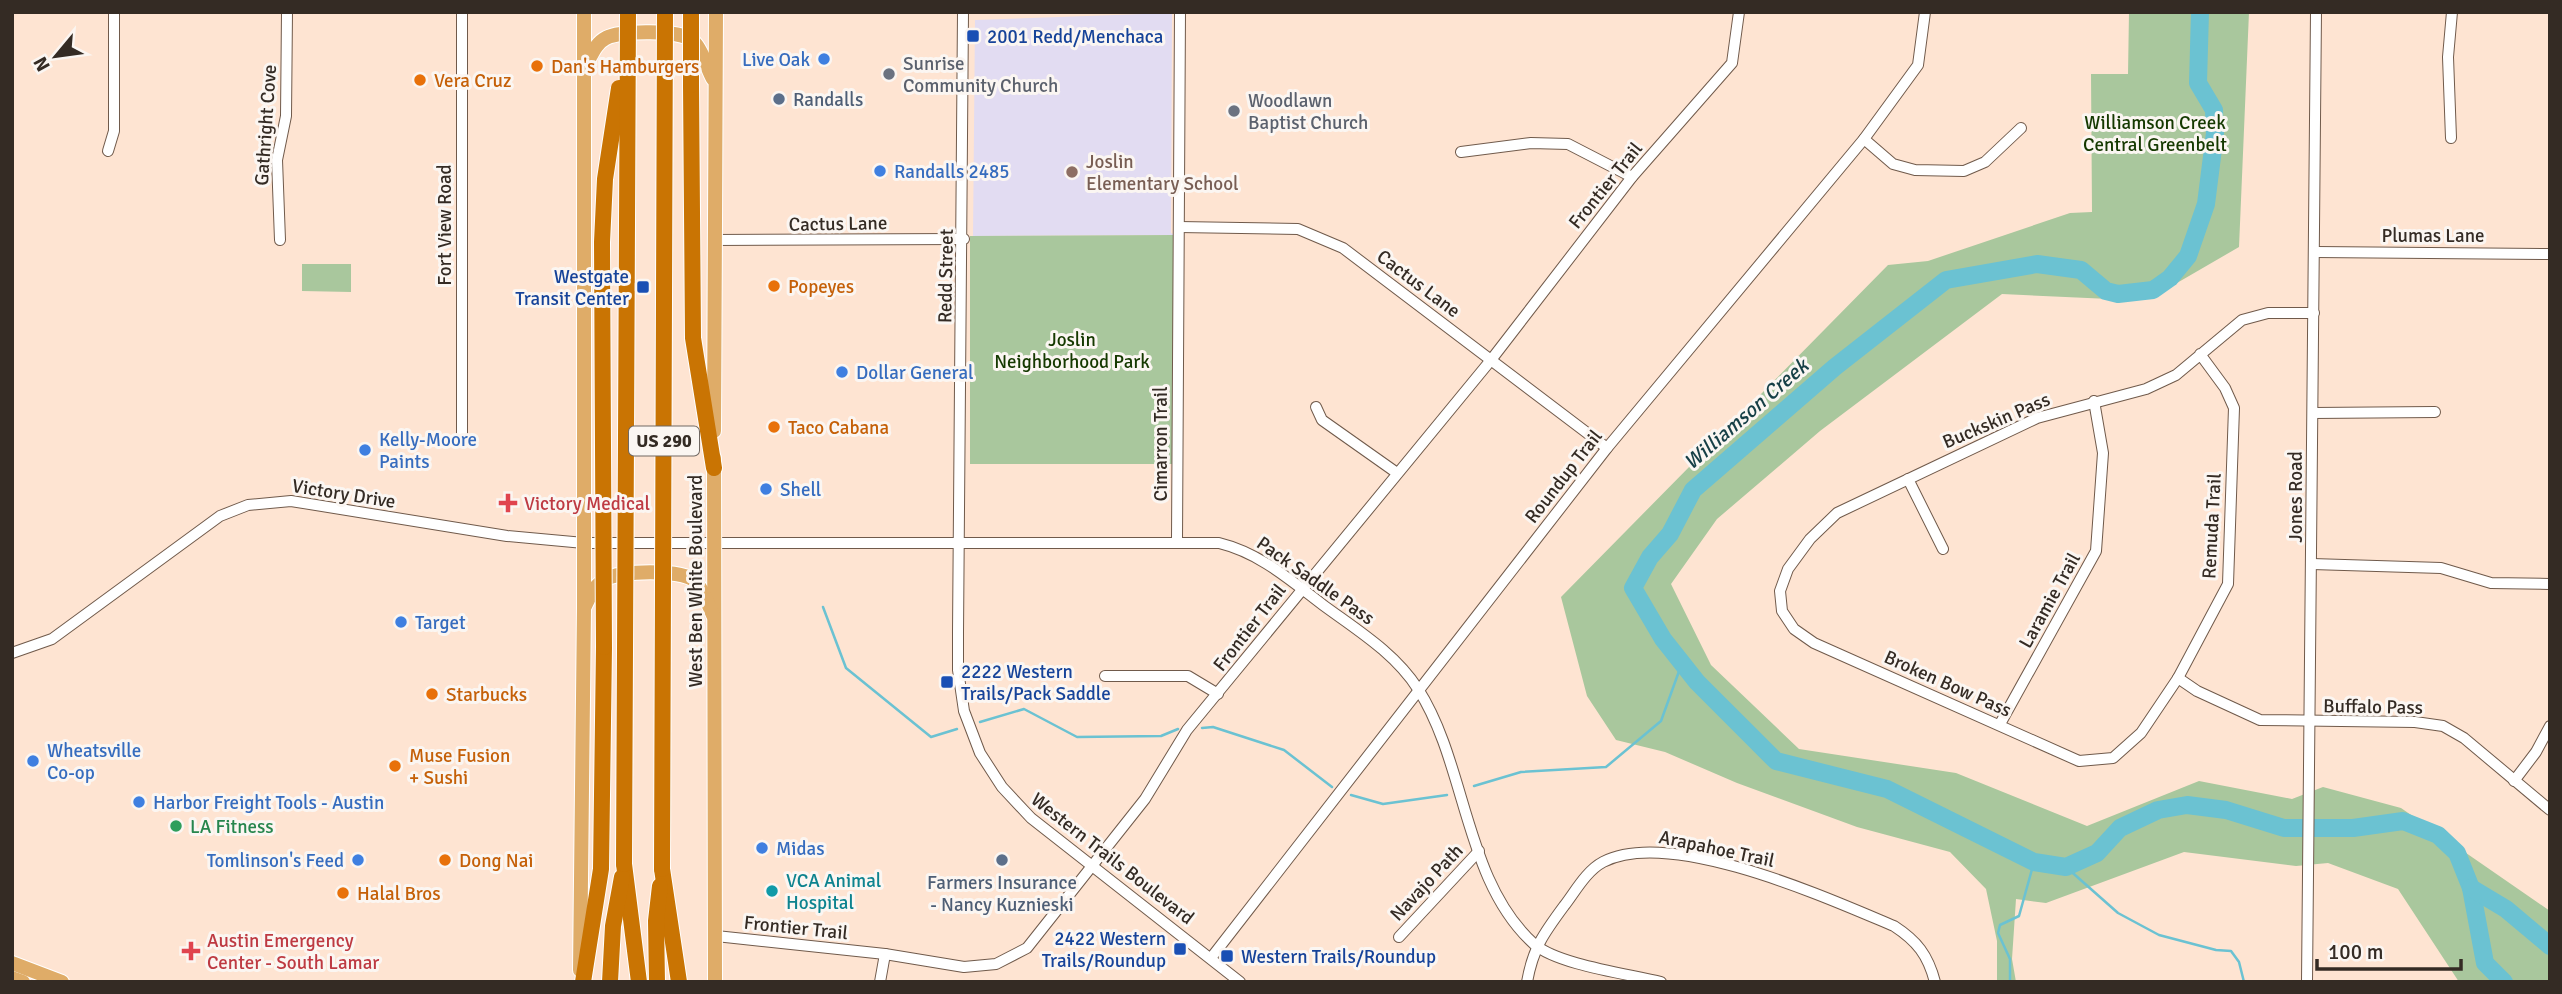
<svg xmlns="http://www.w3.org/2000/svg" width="2562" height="994" viewBox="0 0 2562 994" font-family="Signika,sans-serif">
<rect width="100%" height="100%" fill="#fee4d2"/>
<!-- education -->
<path fill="#e2dcf2" d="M1172,13l-1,220 3,2 -201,1 2,-216z"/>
<!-- green -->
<g fill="#a9c79d">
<path d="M2129,12h120l-10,235 -81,47 -26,6 -130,-6 -182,137 -103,88 -46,65 40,81 88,84 157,24 131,53 112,-45 93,18 31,-12 78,21 149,103v71h-91l-61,-93 -70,-26 -32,3 -112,-14 -138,51 -30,-4 -4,60 4,23h-19v-41l-11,-52 -36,-37 -93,-25 -120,-44 -72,-31 -49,-12 -29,-44 -26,-99 327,-332 40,-4 142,-48 22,-1 -1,-138h37z"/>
<path d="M1174,235l-1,229h-203v-228z"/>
<path d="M302,264h49v28l-49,-1z"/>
</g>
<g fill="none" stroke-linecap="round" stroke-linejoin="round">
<!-- stream -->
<g stroke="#6bc2d2" stroke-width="2.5">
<path d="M823,607l23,61 85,69 26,-8"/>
<path d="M980,722l44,-13 53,28 84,-1 17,-7"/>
<path d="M1202,728l11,-1 71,23 48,37"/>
<path d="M1474,786l47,-14 85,-5 55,-46 21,-58"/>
<path d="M1351,795l32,9 64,-9"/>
<path d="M2066,867l52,46 41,22 57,15 15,1 8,11 5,20"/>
<path d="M2010,982v-23l-12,-26 2,-8 19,-9 15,-54"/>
</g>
<!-- river -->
<g stroke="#6bc2d2" stroke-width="18">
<path d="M2200,12l-2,71 16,27 1,23 -9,71 -18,52 -18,22 -17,12 -35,4 -12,-3 -25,-21 -44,-6 -91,16 -111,87 -142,123 -23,44 -20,23 -17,31 30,51 34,43 79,79 111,28 147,73 32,5 31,-14 23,-25 38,-18 29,-5 39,5 58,18h69l50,-7 35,14 19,18 14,35 14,75 19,19"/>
<path d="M2471,888l35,21 44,37"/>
</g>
<!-- minor casing -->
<g stroke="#705a4b" stroke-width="12">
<g id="minor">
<path d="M963,12l-5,621v37l6,41 16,42 22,34 29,31 209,164"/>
<path d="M2451,138l-3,-81 4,-45"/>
<path d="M1864,139l29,25 22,6 49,1 21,-9 36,-34"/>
<path d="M108,151l6,-20v-119"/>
<path d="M1461,152l70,-9 37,1 64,33"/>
<path d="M1179,227l119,2 45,19 264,200"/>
<path d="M280,240l-3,-80 9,-44 1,-104"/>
<path d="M713,240l251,-1"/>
<path d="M2316,252l234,2"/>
<path d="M2200,354l25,34 9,20 -6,176 -50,94 -37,55 -28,25 -34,3 -265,-118 -20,-14 -12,-18 -2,-20 8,-22 22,-30 27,-26 200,-95 109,-29 30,-14 66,-55 26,-7h46"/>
<path d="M1316,407l6,13 75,53"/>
<path d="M2313,413l122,-1"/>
<path d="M462,437v-425"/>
<path d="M1908,479l35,70"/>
<path d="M1177,540l3,-528"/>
<path d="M2312,564l129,4 50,15 59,1"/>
<path d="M12,653l40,-14 168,-123 28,-11 43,-4 216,35 77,7h635c41,10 71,37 104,62 34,25 72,48 95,84 49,76 46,192 116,255 24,21 95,30 127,38"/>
<path d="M1105,676h83l30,18"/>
<path d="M2178,678l19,13 63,29 155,2 28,4 21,12 86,72"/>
<path d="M2000,724l96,-173 7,-98 -9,-52"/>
<path d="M2514,781l22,-29 14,-26"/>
<path d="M716,936l169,18 79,13 32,-3 31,-16 118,-149 42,-69 304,-370 141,-183 100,-114 7,-51"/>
<path d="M1399,937l80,-86"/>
<path d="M1211,958l396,-510 257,-309 54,-74 7,-53"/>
<path d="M880,982l5,-28"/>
<path d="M1527,982c6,-34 17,-49 37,-76 11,-14 22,-35 39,-44 67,-35 224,36 291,64 23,15 34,29 41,56"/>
<path d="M2307,982l9,-970"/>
</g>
</g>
<!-- major casing -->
<g stroke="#fff" stroke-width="16">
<g id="major">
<path d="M587,63c5,-9 9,-20 19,-25 15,-8 74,-8 86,2 10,9 15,28 21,39"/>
<path d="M714,431l2,-419"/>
<path d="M714,458l1,524"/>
<path d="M585,606c5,-10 9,-20 19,-26 15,-10 78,-11 91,1 8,8 13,23 18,34"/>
<path d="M12,963l50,19"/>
<path d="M580,970l4,-362v-596"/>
<path d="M12,978l11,4"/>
</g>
</g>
<!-- highway casing -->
<g stroke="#fff" stroke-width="18">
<g id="highway">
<path d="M691,85l2,253 21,130"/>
<path d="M624,864l15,118"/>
<path d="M662,869l17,113"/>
<path d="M583,982l18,-113 3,-222"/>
<path d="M610,982l3,-56 9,-49"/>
<path d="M657,982l-1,-61 4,-35"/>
</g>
</g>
<!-- minor -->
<use href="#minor" stroke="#fff" stroke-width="10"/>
<!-- major -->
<use href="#major" stroke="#dfac68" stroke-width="14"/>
<!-- highway -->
<use href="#highway" stroke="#c97403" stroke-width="16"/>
<!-- highway-bridge casing -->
<g stroke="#fff" stroke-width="18" stroke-linecap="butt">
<g id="highway-bridge">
<path d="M691,12v73"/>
<path d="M604,647l-2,-405 3,-63 14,-91"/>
<path d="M624,864l4,-852"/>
<path d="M662,869l3,-857"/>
</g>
</g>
<!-- highway-bridge -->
<use href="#highway-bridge" stroke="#c97403" stroke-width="16"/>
</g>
<!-- markers -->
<g fill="#1a4fb4" stroke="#fbf6f2" stroke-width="2.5">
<rect x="966" y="29" width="14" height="14" rx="3.5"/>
<rect x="636" y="280" width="14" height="14" rx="3.5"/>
<rect x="940" y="675" width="14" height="14" rx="3.5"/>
<rect x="1173" y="942" width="14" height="14" rx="3.5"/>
<rect x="1220" y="949" width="14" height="14" rx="3.5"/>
</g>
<g fill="#3f7fe0" stroke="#fbf6f2" stroke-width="2.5">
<circle cx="824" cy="59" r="7"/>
<circle cx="880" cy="171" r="7"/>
<circle cx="842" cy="372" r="7"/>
<circle cx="365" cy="450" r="7"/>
<circle cx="766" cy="489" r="7"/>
<circle cx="401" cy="622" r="7"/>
<circle cx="33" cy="761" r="7"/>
<circle cx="139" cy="802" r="7"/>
<circle cx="762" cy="848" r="7"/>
<circle cx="358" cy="860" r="7"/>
</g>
<g fill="#e8710a" stroke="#fbf6f2" stroke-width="2.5">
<circle cx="537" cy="66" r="7"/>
<circle cx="420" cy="80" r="7"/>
<circle cx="774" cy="286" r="7"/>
<circle cx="774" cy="427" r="7"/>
<circle cx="432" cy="694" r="7"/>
<circle cx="395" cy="766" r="7"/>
<circle cx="445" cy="860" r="7"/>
<circle cx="343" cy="893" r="7"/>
</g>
<g fill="#6b7280" stroke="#fbf6f2" stroke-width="2.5">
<circle cx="889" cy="74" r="7"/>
<circle cx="1234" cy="111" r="7"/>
</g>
<g fill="#5c6f8a" stroke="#fbf6f2" stroke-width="2.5">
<circle cx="779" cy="99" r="7"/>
<circle cx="1002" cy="860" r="7"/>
</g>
<circle fill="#8d6e63" stroke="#fbf6f2" stroke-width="2.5" cx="1072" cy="172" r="7"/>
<g fill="#e0444e" stroke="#fbf6f2" stroke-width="2.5">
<path d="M504.5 492.5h7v7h7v7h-7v7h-7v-7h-7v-7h7z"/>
<path d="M187.5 940.5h7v7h7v7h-7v7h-7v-7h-7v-7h7z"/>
</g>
<circle fill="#2e9e5b" stroke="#fbf6f2" stroke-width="2.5" cx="176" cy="826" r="7"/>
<circle fill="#0f9aa8" stroke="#fbf6f2" stroke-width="2.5" cx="772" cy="891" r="7"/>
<g text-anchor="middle" stroke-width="6" stroke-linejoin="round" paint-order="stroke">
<!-- shield labels -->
<rect fill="#fbf6f2" stroke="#706862" stroke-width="2" x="629" y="426.5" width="70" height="29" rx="5"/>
<g font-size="18" font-weight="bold" fill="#342b24">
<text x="664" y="447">US 290</text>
</g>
<!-- transit labels -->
<g font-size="19" fill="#164399" stroke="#fbf6f2" text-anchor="start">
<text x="987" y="43">2001 Redd/Menchaca</text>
<text x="629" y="283" text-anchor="end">Westgate<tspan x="629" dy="22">Transit Center</tspan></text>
<text x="961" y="678">2222 Western<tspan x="961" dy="22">Trails/Pack Saddle</tspan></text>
<text x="1166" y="945" text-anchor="end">2422 Western<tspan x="1166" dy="22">Trails/Roundup</tspan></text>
<text x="1241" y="963">Western Trails/Roundup</text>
</g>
<!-- shop labels -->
<g font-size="19" fill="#366cbe" stroke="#fbf6f2" text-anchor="start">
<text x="810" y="66" text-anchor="end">Live Oak</text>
<text x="894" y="178">Randalls 2485</text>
<text x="856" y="379">Dollar General</text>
<text x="379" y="446">Kelly-Moore<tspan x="379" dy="22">Paints</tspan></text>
<text x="780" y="496">Shell</text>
<text x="415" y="629">Target</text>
<text x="47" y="757">Wheatsville<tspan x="47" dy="22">Co-op</tspan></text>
<text x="153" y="809">Harbor Freight Tools - Austin</text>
<text x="776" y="855">Midas</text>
<text x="344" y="867" text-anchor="end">Tomlinson's Feed</text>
</g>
<!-- worship labels -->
<g font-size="19" fill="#5b616d" stroke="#fbf6f2" text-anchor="start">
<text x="903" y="70">Sunrise<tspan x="903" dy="22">Community Church</tspan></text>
<text x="1248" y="107">Woodlawn<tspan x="1248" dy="22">Baptist Church</tspan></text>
</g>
<!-- food labels -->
<g font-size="19" fill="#c56008" stroke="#fbf6f2" text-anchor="start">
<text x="551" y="73">Dan's Hamburgers</text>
<text x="434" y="87">Vera Cruz</text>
<text x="788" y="293">Popeyes</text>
<text x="788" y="434">Taco Cabana</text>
<text x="446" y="701">Starbucks</text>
<text x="409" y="762">Muse Fusion<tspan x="409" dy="22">+ Sushi</tspan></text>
<text x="459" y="867">Dong Nai</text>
<text x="357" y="900">Halal Bros</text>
</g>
<!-- service labels -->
<g font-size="19" fill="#4e5e75" stroke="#fbf6f2" text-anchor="start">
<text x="793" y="106">Randalls</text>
<text x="1002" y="889" text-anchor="middle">Farmers Insurance<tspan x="1002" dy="22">- Nancy Kuznieski</tspan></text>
</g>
<!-- park labels -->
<g font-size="19" fill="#153900" stroke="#fbf6f2">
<text x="2155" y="129">Williamson Creek<tspan x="2155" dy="22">Central Greenbelt</tspan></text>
<text x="1072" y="346">Joslin<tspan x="1072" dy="22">Neighborhood Park</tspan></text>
</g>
<!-- street labels -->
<g font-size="19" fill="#342b24" stroke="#fbf6f2">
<text transform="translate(265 125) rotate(-86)" y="7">Gathright Cove</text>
<text transform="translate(1605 185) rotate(-51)" y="7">Frontier Trail</text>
<text transform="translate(838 223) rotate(-1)" y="7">Cactus Lane</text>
<text transform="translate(444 225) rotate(-90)" y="7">Fort View Road</text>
<text x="2433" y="242">Plumas Lane</text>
<text transform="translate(945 276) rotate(-89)" y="7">Redd Street</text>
<text transform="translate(1419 283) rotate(37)" y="7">Cactus Lane</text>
<text transform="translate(1996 420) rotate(-23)" y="7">Buckskin Pass</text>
<text transform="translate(1160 444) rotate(-90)" y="7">Cimarron Trail</text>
<text transform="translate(1563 476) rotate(-52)" y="7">Roundup Trail</text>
<text transform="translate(344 493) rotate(9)" y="7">Victory Drive</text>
<text transform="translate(2295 497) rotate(-90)" y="7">Jones Road</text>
<text transform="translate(2211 526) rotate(-87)" y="7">Remuda Trail</text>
<text transform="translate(1316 580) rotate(35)" y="7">Pack Saddle Pass</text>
<text transform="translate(695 581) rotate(-90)" y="7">West Ben White Boulevard</text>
<text transform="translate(2049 600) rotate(-61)" y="7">Laramie Trail</text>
<text transform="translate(1249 627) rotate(-52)" y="7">Frontier Trail</text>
<text transform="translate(1948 683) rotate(24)" y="7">Broken Bow Pass</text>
<text transform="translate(2373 706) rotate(1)" y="7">Buffalo Pass</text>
<text transform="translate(1717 848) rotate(12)" y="7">Arapahoe Trail</text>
<text transform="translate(1113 858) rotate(38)" y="7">Western Trails Boulevard</text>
<text transform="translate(1426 882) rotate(-47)" y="7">Navajo Path</text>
<text transform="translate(796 927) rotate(6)" y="7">Frontier Trail</text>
</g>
<!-- education labels -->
<g font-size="19" fill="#785e54" stroke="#fbf6f2" text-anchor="start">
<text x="1086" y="168">Joslin<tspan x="1086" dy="22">Elementary School</tspan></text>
</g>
<!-- health labels -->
<g font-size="19" fill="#be3a42" stroke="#fbf6f2" text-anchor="start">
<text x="524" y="510">Victory Medical</text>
<text x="207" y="947">Austin Emergency<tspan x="207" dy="22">Center - South Lamar</tspan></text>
</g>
<!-- leisure labels -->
<g font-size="19" fill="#27864d" stroke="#fbf6f2" text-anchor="start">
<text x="190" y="833">LA Fitness</text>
</g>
<!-- culture labels -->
<g font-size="19" fill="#0d838f" stroke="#fbf6f2" text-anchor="start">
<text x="786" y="887">VCA Animal<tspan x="786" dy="22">Hospital</tspan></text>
</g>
<!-- water labels -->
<g font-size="21" font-style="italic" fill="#163f46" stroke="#fbf6f2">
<text transform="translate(1746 414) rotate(-41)" y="7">Williamson Creek</text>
</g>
</g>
<!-- border -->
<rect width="2562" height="994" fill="none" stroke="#342b24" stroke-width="28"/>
<!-- north arrow -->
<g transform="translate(56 56) rotate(241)" stroke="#fbf6f2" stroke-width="5" paint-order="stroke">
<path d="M0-5L12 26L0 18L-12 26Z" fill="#342b24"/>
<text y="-10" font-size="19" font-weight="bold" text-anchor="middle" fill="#342b24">N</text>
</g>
<!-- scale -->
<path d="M2317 959v10h144v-10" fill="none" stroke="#342b24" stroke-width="3.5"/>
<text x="2328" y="959" font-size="21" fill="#342b24" stroke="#fbf6f2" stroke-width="5" paint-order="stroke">100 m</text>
</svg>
